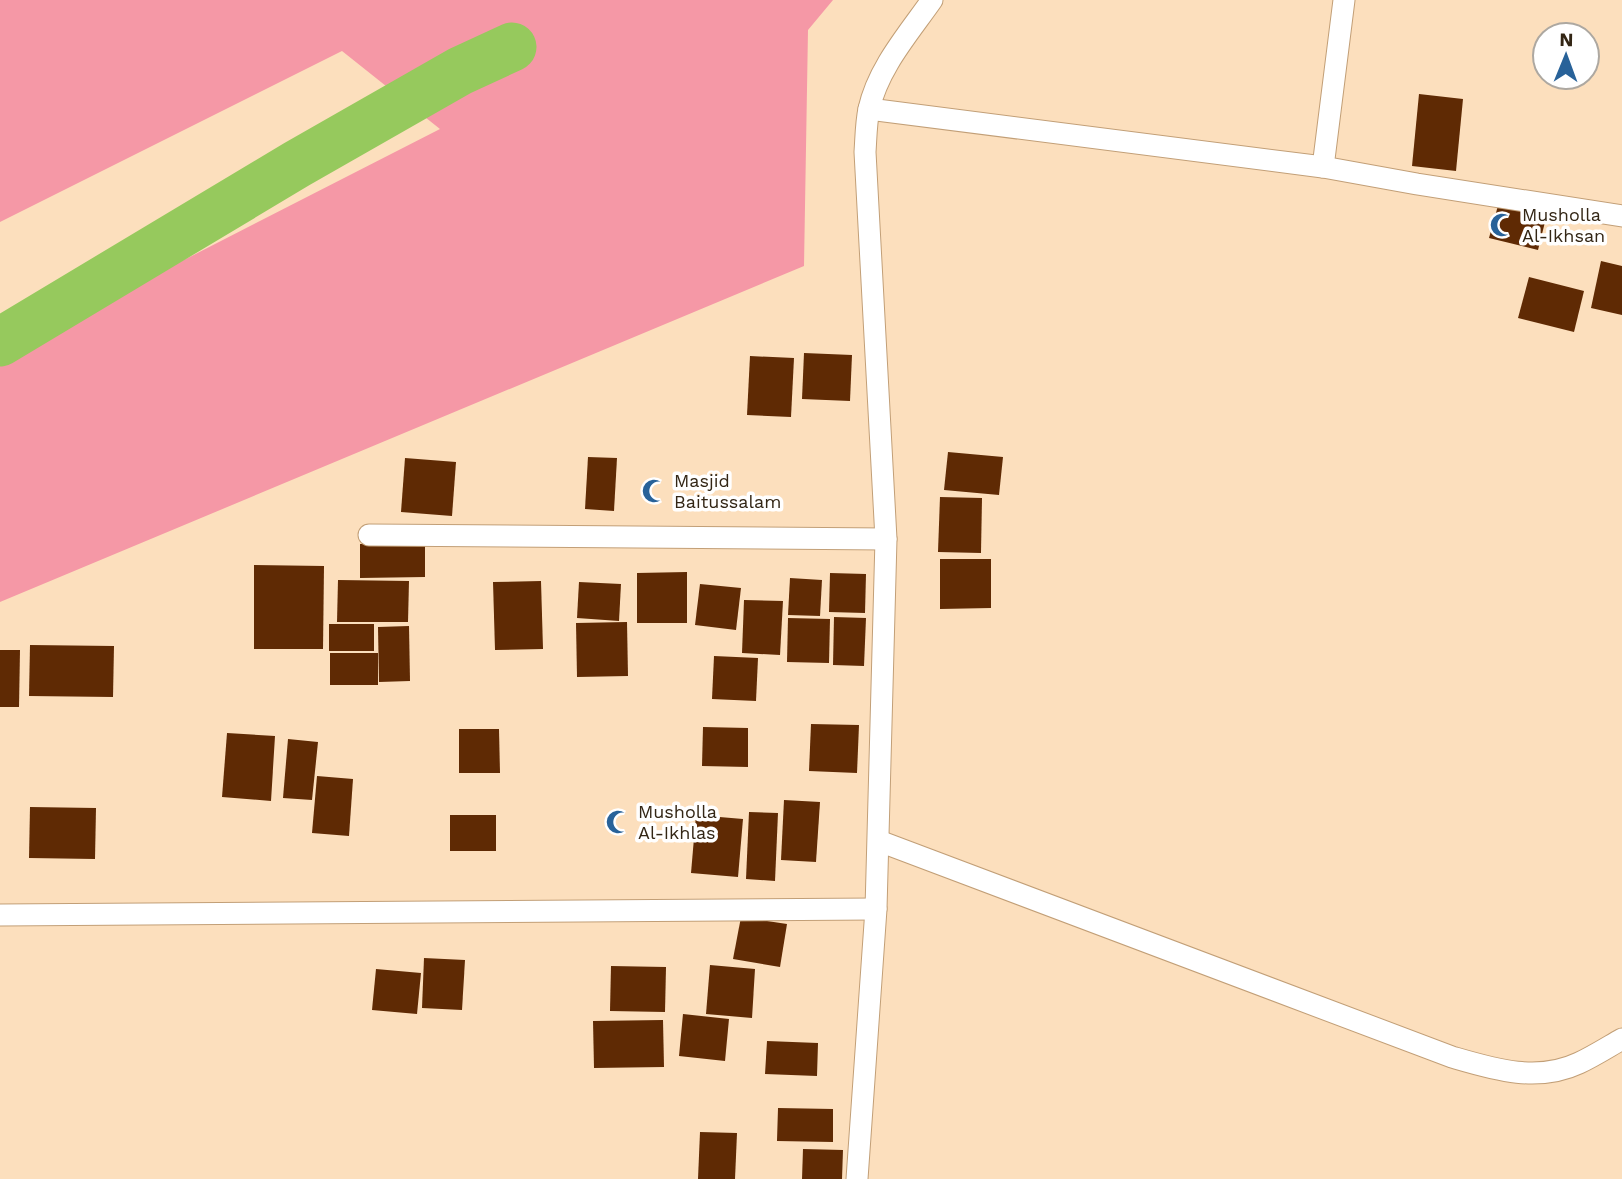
<svg xmlns="http://www.w3.org/2000/svg" width="1622" height="1179" viewBox="0 0 1622 1179" font-family="'Work Sans',sans-serif">
<rect width="100%" height="100%" fill="#fcdfbd"/>
<!-- green -->
<path fill="#f598a6" d="M0,0h833l-25,30 -4,236 -804,336v-248l440,-225 -98,-78 -342,171z"/>
<g fill="none" stroke-linecap="round" stroke-linejoin="round">
<!-- river -->
<path stroke="#96c95d" stroke-width="49" d="M0,342l297,-178 163,-93 52,-24"/>
</g>
<!-- building -->
<g fill="#5f2a04">
<path d="M1419,94l44,5 -7,72 -44,-5z"/>
<path d="M1499,202l48,12 -9,36 -49,-12z"/>
<path d="M1601,261l21,5v49l-31,-7z"/>
<path d="M1529,277l55,14 -10,41 -56,-14z"/>
<path d="M804,353l48,2 -2,46 -48,-2z"/>
<path d="M750,356l44,2 -3,59 -44,-2z"/>
<path d="M948,452l55,5 -4,38 -55,-5z"/>
<path d="M588,457l29,1 -3,53 -29,-2z"/>
<path d="M405,458l51,4 -4,54 -51,-4z"/>
<path d="M940,497l42,1 -1,55 -43,-1z"/>
<path d="M360,544h65v33l-65,1z"/>
<path d="M940,559h51v49l-51,1z"/>
<path d="M254,565l70,1 -1,83h-69z"/>
<path d="M687,572v51h-50v-50z"/>
<path d="M830,573l36,1 -1,39 -36,-1z"/>
<path d="M790,578l32,2 -2,36 -32,-1z"/>
<path d="M338,580l71,1 -1,41h-71z"/>
<path d="M541,581l2,68 -48,1 -2,-68z"/>
<path d="M579,582l42,2 -2,37 -42,-3z"/>
<path d="M700,584l41,4 -5,42 -41,-5z"/>
<path d="M744,600l39,1 -3,54 -38,-2z"/>
<path d="M834,617l32,1 -2,48 -31,-1z"/>
<path d="M788,618l42,1 -1,44 -42,-1z"/>
<path d="M627,622l1,54 -51,1 -1,-54z"/>
<rect x="329" y="624" width="45" height="27"/>
<path d="M409,626l1,55 -31,1 -1,-55z"/>
<path d="M30,645l84,1 -1,51 -84,-1z"/>
<path d="M0,650h20l-1,57h-19z"/>
<rect x="330" y="653" width="48" height="32"/>
<path d="M714,656l44,2 -2,43 -44,-2z"/>
<path d="M811,724l48,1 -2,48 -48,-2z"/>
<path d="M703,727l45,1v39l-46,-1z"/>
<path d="M459,729h40l1,44h-41z"/>
<path d="M227,733l48,3 -4,65 -49,-4z"/>
<path d="M288,739l30,3 -6,58 -29,-2z"/>
<path d="M317,776l36,3 -4,57 -37,-3z"/>
<path d="M784,800l36,2 -4,60 -35,-2z"/>
<path d="M30,807l66,1 -1,51 -66,-1z"/>
<path d="M749,812l29,1 -3,68 -29,-2z"/>
<rect x="450" y="815" width="46" height="36"/>
<path d="M696,815l47,4 -5,58 -47,-4z"/>
<path d="M741,917l46,7 -7,43 -47,-8z"/>
<path d="M424,958l41,2 -3,50 -40,-2z"/>
<path d="M710,965l45,4 -3,49 -46,-4z"/>
<path d="M611,966l55,1 -1,45 -55,-1z"/>
<path d="M376,969l45,4 -4,41 -45,-4z"/>
<path d="M683,1014l46,5 -4,42 -46,-5z"/>
<path d="M663,1020l1,47 -70,1 -1,-47z"/>
<path d="M767,1041l51,2 -1,33 -52,-2z"/>
<path d="M778,1108l55,1v33l-56,-1z"/>
<path d="M700,1132l37,1 -2,46h-37z"/>
<path d="M803,1149l40,1 -1,29h-40z"/>
</g>
<g fill="none" stroke-linecap="round" stroke-linejoin="round">
<!-- minor casing -->
<g stroke="#c29f77" stroke-width="23">
<g id="minor">
<path d="M869,109l454,58 94,17 205,32"/>
<path d="M1323,167l21,-167"/>
<path d="M369,535l517,4"/>
<path d="M879,841l573,216c41,12 85,26 127,6 15,-7 29,-16 43,-24"/>
<path d="M0,915l876,-6"/>
<path d="M857,1179l19,-270 10,-370 -21,-387c1,-14 1,-29 4,-43 9,-41 40,-76 63,-109"/>
</g>
</g>
<!-- minor -->
<use href="#minor" stroke="#fff" stroke-width="21"/>
</g>
<!-- icons -->
<defs>
<g id="mosque-bare" transform="scale(1.89)"><path d="M3.5-4.9A6 6 0 1 0 3.5 4.9A5 5 0 1 1 3.5-4.9Z" fill="#286299" stroke="#fff" stroke-width="2.5" paint-order="stroke"/></g>
</defs>
<g fill-rule="evenodd">
<use href="#mosque-bare" x="1502" y="225"/>
<use href="#mosque-bare" x="654" y="491"/>
<use href="#mosque-bare" x="618" y="822"/>
</g>
<g text-anchor="middle" stroke-width="7" stroke-linejoin="round" paint-order="stroke">
<!-- poi labels -->
<g font-size="18" fill="#332615" stroke="#fff" text-anchor="start">
<text x="1522" y="221">Musholla<tspan x="1522" dy="21">Al-Ikhsan</tspan></text>
<text x="674" y="487">Masjid<tspan x="674" dy="21">Baitussalam</tspan></text>
<text x="638" y="818">Musholla<tspan x="638" dy="21">Al-Ikhlas</tspan></text>
</g>
</g>
<!-- north arrow -->
<g transform="translate(1566 56) rotate(1)"><circle r="33" fill="#ffffff" stroke="#ada8a1" stroke-width="2"/>
<path d="M0-5L12 26L0 18L-12 26Z" fill="#286299"/>
<text y="-10" font-size="19" font-weight="bold" text-anchor="middle" fill="#332615">N</text>
</g>
</svg>
